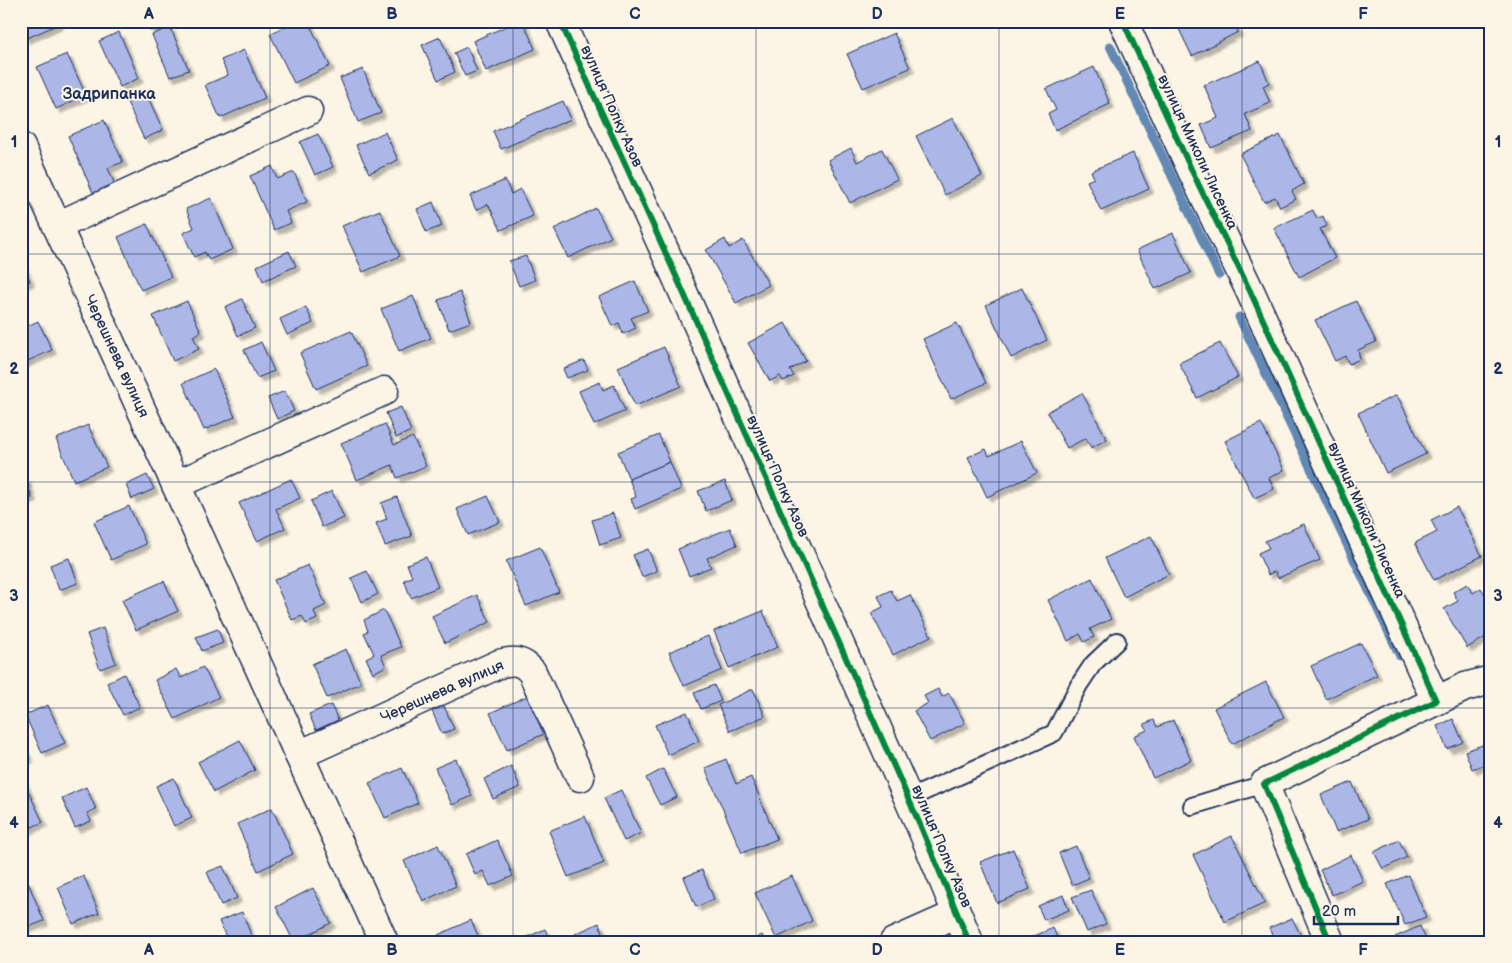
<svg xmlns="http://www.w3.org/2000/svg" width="1512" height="963" viewBox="0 0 1512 963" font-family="'Balsamiq Sans',sans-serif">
<defs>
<filter id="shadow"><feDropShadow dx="4.5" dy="4.5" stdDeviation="1" flood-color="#0004"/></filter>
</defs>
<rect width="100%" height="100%" fill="#fcf5e5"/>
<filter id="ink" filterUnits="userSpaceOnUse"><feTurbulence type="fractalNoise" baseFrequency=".02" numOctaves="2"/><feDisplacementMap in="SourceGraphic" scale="10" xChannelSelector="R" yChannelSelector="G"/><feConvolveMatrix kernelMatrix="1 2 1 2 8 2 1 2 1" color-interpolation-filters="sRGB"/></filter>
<g filter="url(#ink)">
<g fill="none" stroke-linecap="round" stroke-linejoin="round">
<!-- stream -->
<g stroke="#6288b4" stroke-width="9">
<path d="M1110,46l109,229"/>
<path d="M1239,317l161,339"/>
</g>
</g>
<!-- building -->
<g fill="#acb7e8" stroke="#1b2f5e" filter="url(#shadow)">
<path d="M21,21h37l1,3 -34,15 -4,-8z"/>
<path d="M146,21h28l-24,10z"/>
<path d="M295,21h13l22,45 -36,17 -24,-49z"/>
<path d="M518,21h5l12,28 -49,22 -13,-30z"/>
<path d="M1175,21h58l5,11 -46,24z"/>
<path d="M170,27l19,43 -19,7 -18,-42z"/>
<path d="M119,32l20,46 -19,9 -21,-46z"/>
<path d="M894,33l16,35 -47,20 -16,-34z"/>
<path d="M440,37l15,35 -17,8 -16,-35z"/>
<path d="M467,47l10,24 -12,5 -11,-23z"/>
<path d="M244,50l21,48 -45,20 -15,-33 23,-10 -7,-15z"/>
<path d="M67,54l19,41 -30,14 -19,-42z"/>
<path d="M1260,61l9,22 -6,3 7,17 -25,11 7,17 -41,17 -10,-23 17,-7 -14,-33z"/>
<path d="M1094,67l16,37 -55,26 -7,-16 8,-4 -10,-21z"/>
<path d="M363,69l18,44 -23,9 -18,-44z"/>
<path d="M146,93l17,37 -19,9 -17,-37z"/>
<path d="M563,101l8,18 -70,30 -8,-18z"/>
<path d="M953,118l29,58 -37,19 -29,-59z"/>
<path d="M104,120l19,42 -15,6 7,17 -21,10 -26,-59z"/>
<path d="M385,132l13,28 -29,13 -13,-28z"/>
<path d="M318,134l15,33 -18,8 -15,-33z"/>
<path d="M1280,135l24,49 -12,7 4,8 -16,8 -5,-10 -11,5 -24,-48z"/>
<path d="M851,148l6,14 25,-13 15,30 -47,24 -22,-43z"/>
<path d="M1133,153l16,36 -48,22 -14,-30 7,-3 -3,-7z"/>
<path d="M272,166l5,13 17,-7 13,30 -21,9 5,12 -17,7 -24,-54z"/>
<path d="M505,180l6,14 9,-5 13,27 -32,14 -13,-26 -12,6 -6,-14z"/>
<path d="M211,198l22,51 -24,11 -4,-8 -11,5 -11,-24 11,-5 -8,-19z"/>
<path d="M433,202l9,24 -16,6 -9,-23z"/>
<path d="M596,208l15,29 -43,21 -14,-29z"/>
<path d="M380,210l20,46 -37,16 -21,-46z"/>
<path d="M1313,210l4,9 6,-3 4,10 -7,3 15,29 -36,19 -25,-49z"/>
<path d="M147,224l24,53 -30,13 -23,-53z"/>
<path d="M1173,233l18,40 -36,16 -18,-39z"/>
<path d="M725,239l4,9 14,-8 26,45 -33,18 -30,-53z"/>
<path d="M289,251l7,15 -33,15 -6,-15z"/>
<path d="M526,256l9,24 -16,6 -10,-25z"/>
<path d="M21,260l9,21 -9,4z"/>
<path d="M635,281l13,30 -17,7 5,10 -13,6 -4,-11 -7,3 -13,-29z"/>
<path d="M1022,288l25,52 -36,18 -25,-53z"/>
<path d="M460,292l11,30 -22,8 -11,-30z"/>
<path d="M413,296l18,42 -32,13 -18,-42z"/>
<path d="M242,299l13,29 -17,8 -13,-29z"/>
<path d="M187,301l14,31 -8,4 6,13 -26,12 -20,-45z"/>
<path d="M1356,301l20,41 -18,8 2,9 -11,5 -4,-8 -10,5 -20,-41z"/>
<path d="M306,307l7,16 -26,12 -7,-16z"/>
<path d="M38,321l14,29 -31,14v-35z"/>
<path d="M785,323l21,38 -16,9 4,6 -11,5 -3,-5 -10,5 -22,-38z"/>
<path d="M957,323l29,60 -35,16 -28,-60z"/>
<path d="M351,331l16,35 -51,23 -16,-36z"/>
<path d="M261,342l13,29 -17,7 -13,-28z"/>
<path d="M1220,343l18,34 -41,21 -18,-35z"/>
<path d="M664,347l17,39 -46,20 -17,-39z"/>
<path d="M584,360l4,10 -21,8 -4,-9z"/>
<path d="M214,369l21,48 -31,13 -21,-47z"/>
<path d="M600,382l3,8 11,-5 11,26 -31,14 -15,-34z"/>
<path d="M285,391l9,20 -17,8 -9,-21z"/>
<path d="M1082,393l25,46 -16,9 -5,-10 -19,10 -20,-36z"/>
<path d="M1397,395l29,59 -40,19 -28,-60z"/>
<path d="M401,407l10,24 -15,7 -10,-25z"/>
<path d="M1261,423l23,47 -15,8 5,11 -20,9 -29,-57z"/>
<path d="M385,424l9,21 19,-8 13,29 -29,12 -5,-13 -35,15 -16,-37z"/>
<path d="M88,425l19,42 -33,14 -18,-42z"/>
<path d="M659,435l11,27 -41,17 -11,-27z"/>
<path d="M1021,441l16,32 -50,24 -19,-40 18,-8 3,7z"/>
<path d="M670,462l11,27 -46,20 -4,-10 5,-2 -7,-18z"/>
<path d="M147,475l7,14 -22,10 -6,-14z"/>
<path d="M26,478l6,20 -11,4v-22z"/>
<path d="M291,479l9,19 -24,11 9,19 -28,13 -18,-38z"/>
<path d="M725,481l7,19 -26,11 -8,-20z"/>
<path d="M332,491l12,27 -22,9 -11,-26z"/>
<path d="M488,496l12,26 -32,13 -11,-26z"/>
<path d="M397,497l15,39 -27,10 -9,-23 11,-4 -6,-16z"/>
<path d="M129,506l17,38 -35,16 -17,-38z"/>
<path d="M1457,507l25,49 -48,24 -19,-37 22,-11 -6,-12z"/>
<path d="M613,513l8,25 -21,7 -8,-25z"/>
<path d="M1304,524l16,36 -42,18 -3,-7 -7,4 -10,-22 11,-5 -4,-7z"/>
<path d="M730,528l7,17 -30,13 4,9 -22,9 -11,-27z"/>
<path d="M1151,536l18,38 -45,23 -19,-39z"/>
<path d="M540,547l19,45 -33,14 -20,-45z"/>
<path d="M648,549l9,22 -15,6 -9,-22z"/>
<path d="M426,557l12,30 -27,11 -7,-18 8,-3 -5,-13z"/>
<path d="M69,558l9,25 -19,7 -9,-25z"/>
<path d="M308,565l18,40 -12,6 3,8 -11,5 -4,-8 -10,4 -18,-40z"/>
<path d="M367,571l11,23 -16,8 -11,-24z"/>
<path d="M1092,578l19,41 -21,10 4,8 -10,5 -4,-8 -12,7 -20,-41z"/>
<path d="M164,581l14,30 -42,19 -14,-30z"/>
<path d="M1467,584l6,9 8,-5 10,16v30l-24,14 -23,-39 14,-8 -5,-9z"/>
<path d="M891,590l6,11 13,-6 21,41 -38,19 -22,-42 12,-6 -5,-11z"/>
<path d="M477,595l13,27 -45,21 -13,-27z"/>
<path d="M384,610l17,37 -20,8 5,11 -13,7 -7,-15 8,-4 -10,-21 4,-2 -4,-11z"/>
<path d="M763,611l15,36 -49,21 -15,-37z"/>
<path d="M103,628l13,35 -16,6 -13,-35z"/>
<path d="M218,629l5,14 -21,8 -6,-14z"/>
<path d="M708,636l14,34 -38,16 -15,-34z"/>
<path d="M1361,643l16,32 -51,24 -15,-33z"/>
<path d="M346,649l15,34 -34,15 -15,-34z"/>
<path d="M203,667l16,30 -44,22 -20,-39 21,-11 5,9z"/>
<path d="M124,674l16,33 -17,8 -16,-32z"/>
<path d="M1266,682l18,35 -52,27 -18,-36z"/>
<path d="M714,685l7,16 -20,8 -7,-16z"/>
<path d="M753,689l12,27 -35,15 -12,-26z"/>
<path d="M938,689l4,8 7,-4 16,30 -35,18 -16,-30 14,-8 -4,-7z"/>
<path d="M527,696l17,38 -37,16 -17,-37z"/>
<path d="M48,705l17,38 -23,10 -17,-38z"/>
<path d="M331,705l7,15 -22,10 -7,-16z"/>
<path d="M444,706l10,23 -12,5 -10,-23z"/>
<path d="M687,712l12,29 -31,14 -13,-30z"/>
<path d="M1453,719l10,23 -16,7 -10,-23z"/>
<path d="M1154,720l3,7 16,-7 18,40 -38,18 -19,-42 13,-6 -3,-6z"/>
<path d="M240,740l15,30 -41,22 -16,-30z"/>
<path d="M21,741l8,17 -8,4z"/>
<path d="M1488,743l3,9v10l-19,7 -7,-18z"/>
<path d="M456,759l16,37 -20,9 -17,-37z"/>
<path d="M726,759l10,25 15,-7 26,62 -35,14 -37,-85z"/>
<path d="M511,766l9,21 -27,12 -9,-20z"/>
<path d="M402,768l16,35 -33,15 -16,-35z"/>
<path d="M663,769l14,28 -17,8 -14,-27z"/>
<path d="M21,776l22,46 -22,10z"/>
<path d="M174,778l18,40 -18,8 -18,-40z"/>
<path d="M1352,782l16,37 -32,13 -15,-37z"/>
<path d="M86,787l10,22 -9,4 4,8 -16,7 -13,-30z"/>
<path d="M621,790l20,43 -17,8 -20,-43z"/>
<path d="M272,808l21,46 -35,17 -21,-47z"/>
<path d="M585,816l19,47 -36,14 -19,-46z"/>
<path d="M1232,836l33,67 -40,19 -32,-67z"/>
<path d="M497,840l16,36 -23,10 -7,-15 -8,4 -9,-21z"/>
<path d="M1399,840l8,17 -24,12 -9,-17z"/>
<path d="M438,845l18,41 -33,15 -19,-40z"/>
<path d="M1076,846l13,32 -17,7 -13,-32z"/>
<path d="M1013,849l17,40 -33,14 -17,-41z"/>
<path d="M1351,855l12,26 -31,14 -12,-25z"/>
<path d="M223,866l14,32 -16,7 -14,-33z"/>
<path d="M702,870l12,29 -18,8 -12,-30z"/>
<path d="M1408,875l18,42 -21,8 -18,-41z"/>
<path d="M84,876l15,37 -26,11 -15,-37z"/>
<path d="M792,876l20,45 -36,17 -21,-45z"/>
<path d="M27,880l17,41 -23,9v-48z"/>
<path d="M313,888l18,35 -37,19 -18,-35z"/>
<path d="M1091,890l15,34 -19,8 -15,-35z"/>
<path d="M1063,895l6,15 -25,10 -6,-14z"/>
<path d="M242,912l11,28 -4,2h-21l-9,-21z"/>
<path d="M1292,918l9,18 -12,6h-14l-6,-14z"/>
<path d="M471,920l10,22h-40l-3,-7z"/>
<path d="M599,923l8,19h-29l-3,-8z"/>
<path d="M1420,926l7,16h-31l-1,-5z"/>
<path d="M1053,928l6,14h-25l-2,-5z"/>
<path d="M545,929l6,13h-26l-2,-3z"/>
<path d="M762,935l4,7h-18z"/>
</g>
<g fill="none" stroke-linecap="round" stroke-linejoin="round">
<!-- service casing -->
<g stroke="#1b2f5e" stroke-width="20">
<g id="service">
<path d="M908,799l146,-66 25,-48 14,-21 24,-23"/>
<path d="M1192,806l72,-22"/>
</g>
</g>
<!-- minor casing -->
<g stroke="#1b2f5e" stroke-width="31">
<g id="minor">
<path d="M560,21l112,246 249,560 48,115"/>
<path d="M1123,21l69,150 58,120 186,410 -172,83 66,158"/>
<path d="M308,111l-251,115 119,259 208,-94"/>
<path d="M21,147l36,79"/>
<path d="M176,485l123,270 200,-91c14,-4 23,-4 33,8l48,105"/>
<path d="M1436,701l29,-14 26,-7"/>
<path d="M299,755l85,187"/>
<path d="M894,942l63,-28"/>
</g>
</g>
<!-- service -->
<use href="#service" stroke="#fcf5e5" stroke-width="16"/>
<!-- minor -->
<use href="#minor" stroke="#fcf5e5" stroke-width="28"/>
<!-- cycleway casing -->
<g stroke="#fcf5e5" stroke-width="9">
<g id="cycleway">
<path d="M560,21l112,246 249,560 48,115"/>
<path d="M1123,21l69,150 58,120 186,410 -172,83 66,158"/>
</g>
</g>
<!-- cycleway -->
<use href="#cycleway" stroke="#00873e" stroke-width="6"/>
</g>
</g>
<!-- grid -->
<path fill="none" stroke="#1b2f5e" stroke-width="1" stroke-opacity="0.55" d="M270,21v921M513,21v921M756,21v921M999,21v921M1242,21v921M21,254h1470M21,482h1470M21,708h1470"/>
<g text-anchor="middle" stroke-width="4" stroke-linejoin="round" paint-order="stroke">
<!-- street labels -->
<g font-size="15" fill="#1b2f5e" stroke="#fcf5e5">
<text transform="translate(612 106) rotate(66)" y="5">вулиця Полку Азов</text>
<text transform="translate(1198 152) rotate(65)" y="5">вулиця Миколи Лисенка</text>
<text transform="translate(117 356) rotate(65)" y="5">Черешнева вулиця</text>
<text transform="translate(778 476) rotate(66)" y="5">вулиця Полку Азов</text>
<text transform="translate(1367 520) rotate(66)" y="5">вулиця Миколи Лисенка</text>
<text transform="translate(442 691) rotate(-24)" y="5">Черешнева вулиця</text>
<text transform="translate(942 846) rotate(67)" y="5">вулиця Полку Азов</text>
</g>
<!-- neighbourhood labels -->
<g font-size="16" font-weight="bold" fill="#1b2f5e" stroke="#fcf5e5">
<text x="109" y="99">Задрипанка</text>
</g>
</g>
<!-- margin -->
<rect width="1512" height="963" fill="none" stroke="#fcf5e5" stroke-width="55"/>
<!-- scale -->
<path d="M1314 916v8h84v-8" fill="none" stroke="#1b2f5e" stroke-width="2.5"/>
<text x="1322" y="916" font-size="15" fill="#1b2f5e" stroke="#fcf5e5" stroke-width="4" paint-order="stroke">20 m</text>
<rect x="28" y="28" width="1456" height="908" fill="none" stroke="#1b2f5e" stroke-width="2"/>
<g font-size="16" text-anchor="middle" font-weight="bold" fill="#1b2f5e">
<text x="149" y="19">A</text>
<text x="392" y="19">B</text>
<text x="635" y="19">C</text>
<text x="877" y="19">D</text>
<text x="1120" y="19">E</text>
<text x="1363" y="19">F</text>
<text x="14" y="147">1</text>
<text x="1498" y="147">1</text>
<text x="14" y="374">2</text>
<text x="1498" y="374">2</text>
<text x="14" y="601">3</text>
<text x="1498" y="601">3</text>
<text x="14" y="828">4</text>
<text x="1498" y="828">4</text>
<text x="149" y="955">A</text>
<text x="392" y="955">B</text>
<text x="635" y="955">C</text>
<text x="877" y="955">D</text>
<text x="1120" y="955">E</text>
<text x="1363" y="955">F</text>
</g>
</svg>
